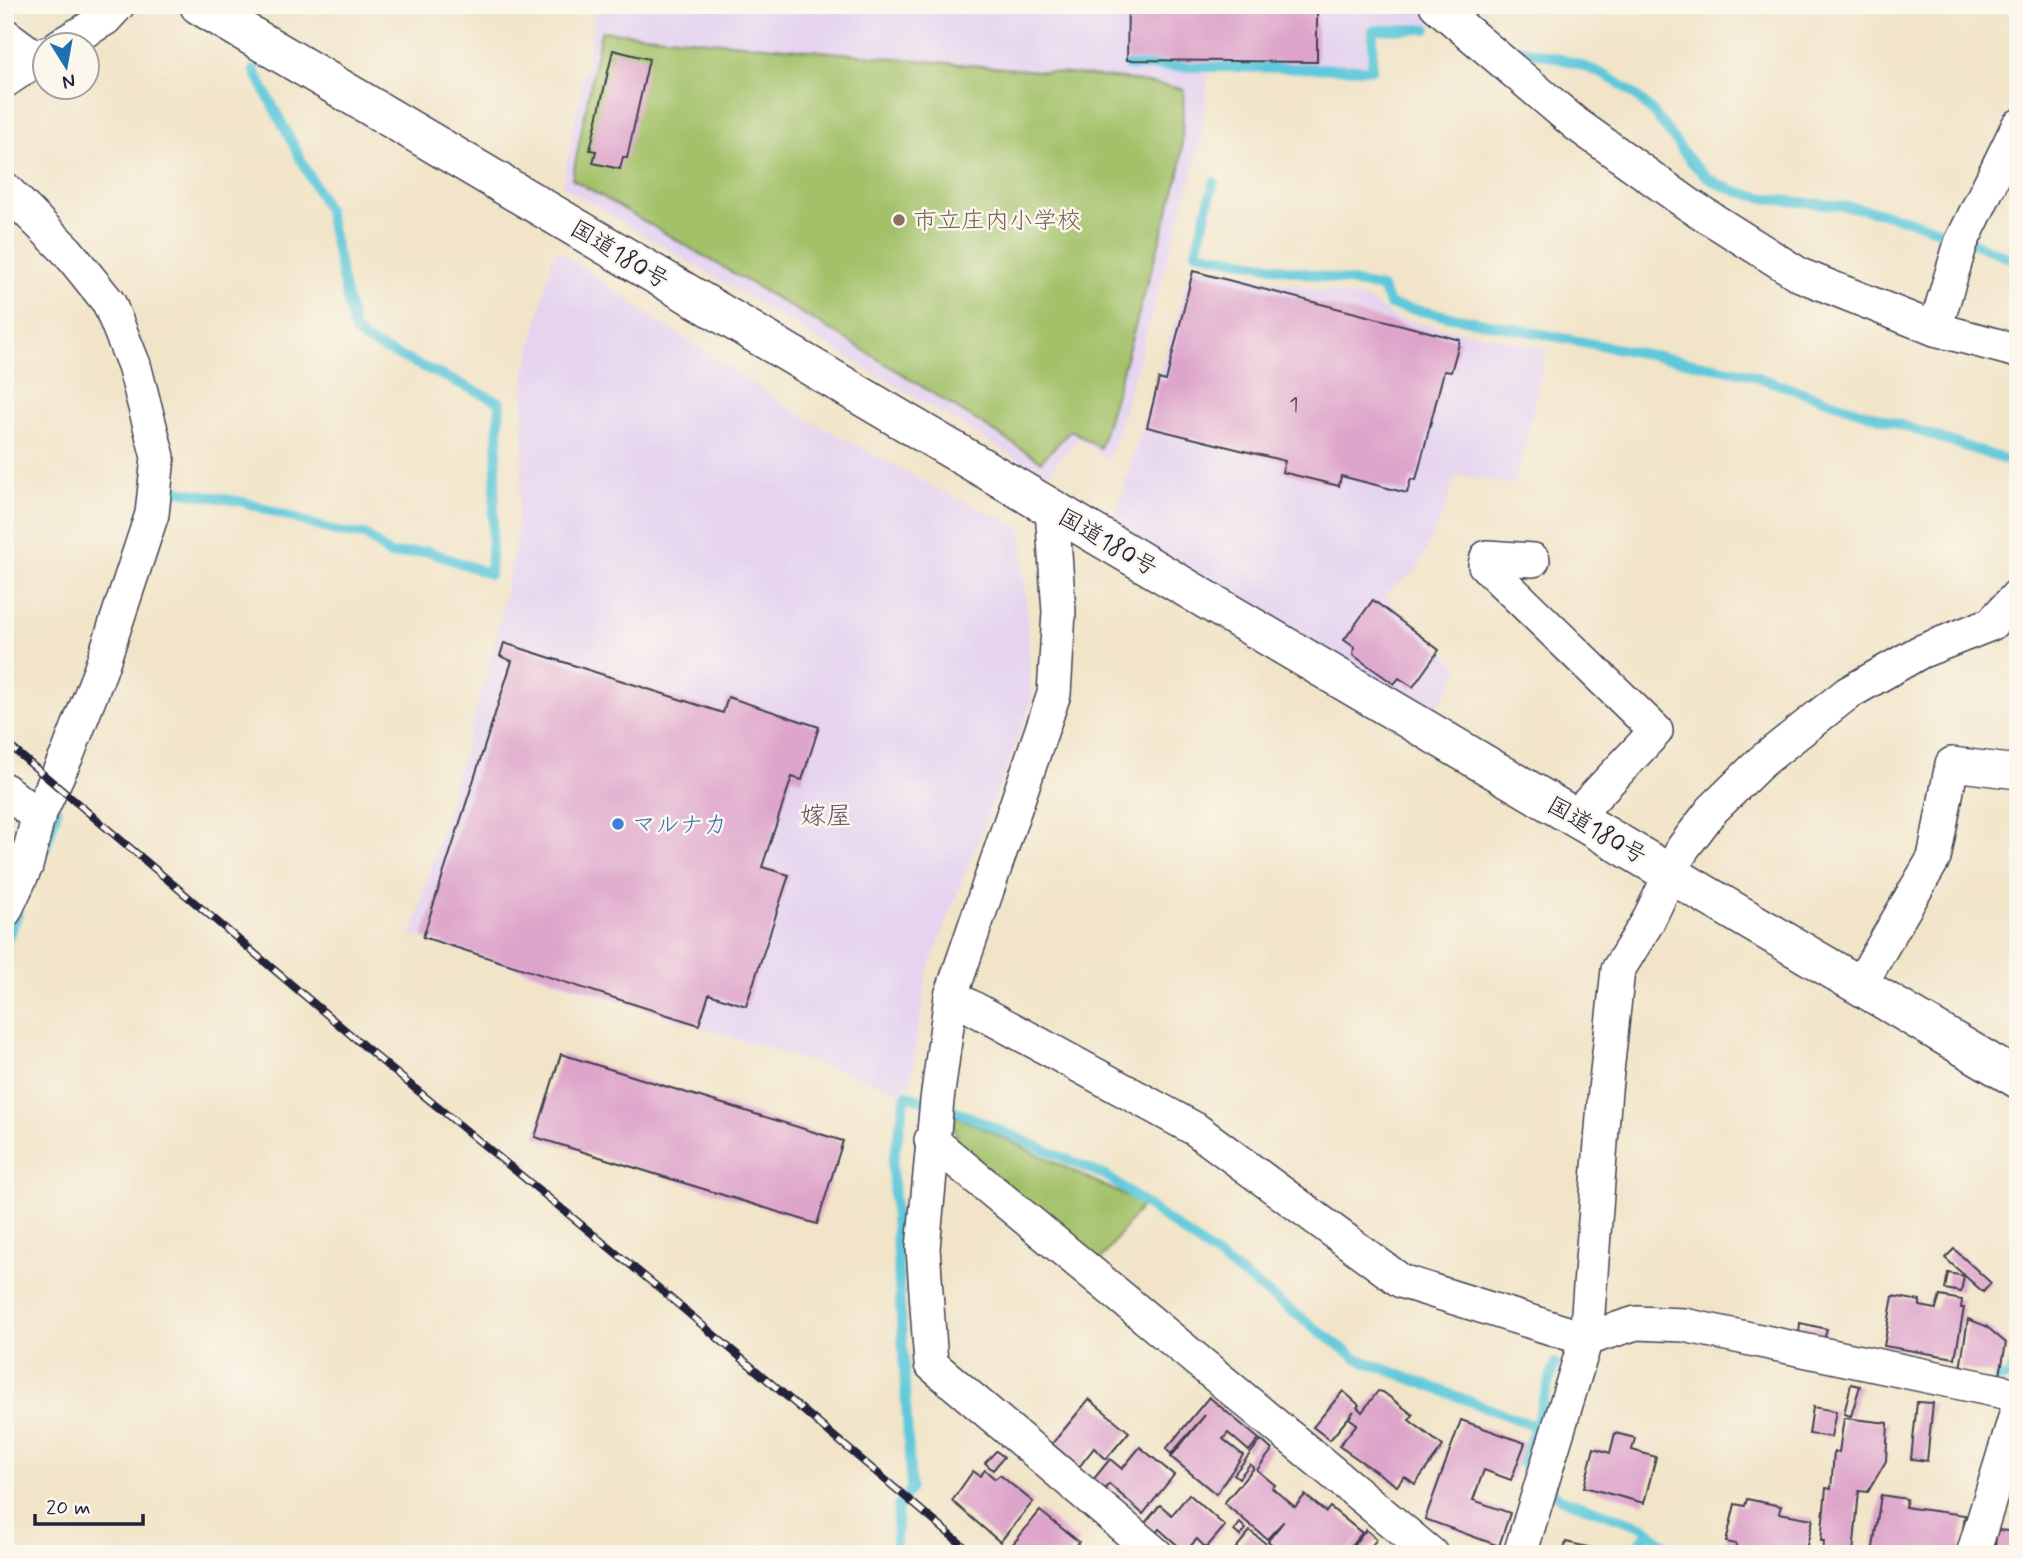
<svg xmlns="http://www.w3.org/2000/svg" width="2023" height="1559" viewBox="0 0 2023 1559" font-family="Mynerve,'Klee One',sans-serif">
<rect width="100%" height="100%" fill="#fbf7ec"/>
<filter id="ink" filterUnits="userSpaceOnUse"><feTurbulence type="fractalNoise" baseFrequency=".0143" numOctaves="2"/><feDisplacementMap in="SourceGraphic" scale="14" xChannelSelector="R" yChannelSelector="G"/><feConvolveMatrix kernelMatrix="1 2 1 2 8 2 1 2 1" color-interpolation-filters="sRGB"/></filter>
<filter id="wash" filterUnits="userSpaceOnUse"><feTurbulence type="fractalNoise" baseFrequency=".00686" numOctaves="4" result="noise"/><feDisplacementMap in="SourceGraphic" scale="28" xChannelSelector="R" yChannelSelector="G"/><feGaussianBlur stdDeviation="1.57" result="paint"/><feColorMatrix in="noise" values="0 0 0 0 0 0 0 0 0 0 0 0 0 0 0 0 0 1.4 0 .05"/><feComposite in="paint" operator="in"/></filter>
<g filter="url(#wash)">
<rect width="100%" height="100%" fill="#f1e4c8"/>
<!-- built -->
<g fill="#e5d3f0">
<path d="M597,5h822l23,19h-75l-1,50 -143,-7 -14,5 -9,76 -91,313 -31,-23 -32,38 -484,-290z"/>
<path d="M555,248l86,62 166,109 133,71 81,38 11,174 -105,271 -16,109 -10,9 -489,-156 82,-290 21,-97 8,-93 1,-78z"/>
<path d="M1193,264l175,36 28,19 151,29 -32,137 -58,-10 -12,34 -29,62 -33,24 77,73 -26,45 -322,-188z"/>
</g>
<!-- green -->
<g fill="#a3c169" stroke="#627252" stroke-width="2">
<path d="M601,31l523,48 60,10 -3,78 -81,281 -29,-18 -30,31 -192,-120 -277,-162z"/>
<path d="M955,1115l188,89 -44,58 -140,-117 -6,-21z"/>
</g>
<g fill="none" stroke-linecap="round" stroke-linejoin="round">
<!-- stream -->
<g stroke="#5fc8da" stroke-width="10">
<path d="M1510,47c58,13 105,21 146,69 19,22 37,57 65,69 45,20 88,15 135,23 56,9 110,32 162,53"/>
<path d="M1128,66l244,3 1,-39 54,-1"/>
<path d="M1214,182l-18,70 186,36 8,17 355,68 273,91"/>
<path d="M172,490l72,12 93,30 29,3 24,20 38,-4 62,23 10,-172 -136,-62 -10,-10 -27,-121 -73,-139"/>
<path d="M44,854l13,-44"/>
<path d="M5,944l13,-30"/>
<path d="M1998,1378l11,-1 9,-23"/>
<path d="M1535,1426l20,-63"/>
<path d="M895,1554l3,-48 13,-17 -19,-323 14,-71 48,15 154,67 248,181 179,68 -13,38 38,34 84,29 32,27"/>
<path d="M1638,1554v-10l12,-12"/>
</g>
</g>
<g id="blocks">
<!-- building -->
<g fill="#dea5cb">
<path d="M1128,7l189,2v53l-190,-2z"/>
<path d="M613,50l36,9 -22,99 -4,-1 -3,12 -27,-6 3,-12 -6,-1z"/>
<path d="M1193,271l267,69 -9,32 -7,-1 -28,109 -5,-1 -4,14 -66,-17 -2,10 -57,-14 3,-11 -138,-34 12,-48 7,2z"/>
<path d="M1373,600l66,50 -26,37 -14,-9 -5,6 -41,-29 1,-8 -10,-7z"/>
<path d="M504,643l219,70 5,-16 91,30 -17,53 -10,-3 -30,90 27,8 -43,131 -37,-12 -10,31 -276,-88 89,-276 -12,-5z"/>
<path d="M561,1054l282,87 -26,83 -282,-87z"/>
<path d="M1954,1249l37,34 -8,9 -38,-34z"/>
<path d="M1948,1273l16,3 -3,16 -16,-3z"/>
<path d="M1893,1296l27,5v5l16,3 4,-13 22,4 -1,8h3l-9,50 -71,-12z"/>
<path d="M1968,1319l18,7 20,17 -6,32 -40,-6z"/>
<path d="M1800,1323l27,6 -3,11 -25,-5z"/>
<path d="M1851,1384l9,2 -9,30 -7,-2z"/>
<path d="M1343,1391l16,14 -2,2 5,5 16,-21 5,1 30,23 -4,5 34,26 -28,38 -11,-8 -7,10 -58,-40 18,-22 -8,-6 5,-7 -24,29 -17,-13z"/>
<path d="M1209,1397l50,42 -10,12 -21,-18 -5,6 20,16 -27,39 -45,-37 34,-42 -34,39 -5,-5z"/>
<path d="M1089,1399l40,33 -23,27 -12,-11 -15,19 -27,-23z"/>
<path d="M1917,1402l16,1 -6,58 -16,-2z"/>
<path d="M1813,1407l23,4 -5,26 -22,-3z"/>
<path d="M1844,1418l44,5 -2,38 -18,31 -9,-1 -6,63 -30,-2 1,-11h-3l5,-53 5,1 3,-37h5z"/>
<path d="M1461,1420l64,23 -14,37 -27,-10 -11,30 37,13 -11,33 -74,-27z"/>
<path d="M1615,1433l20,5 -3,12 24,7 -12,46 -60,-16 10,-39 16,5z"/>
<path d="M1261,1440l11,10 -15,20 18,15 -3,3 23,19 10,-12 21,17 4,-5 32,26 -18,21h-61l-15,-13 16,-20 -17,18 -43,-36 30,-35 -4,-4 -11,14 -5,-4z"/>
<path d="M1140,1447l34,28 -31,39 -34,-30 -5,6 -11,-10 17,-21 12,10z"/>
<path d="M996,1451l8,6 -11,13 -8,-7z"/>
<path d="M985,1470l10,9 5,-4 33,27 -33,40 -48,-41 21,-30 7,5z"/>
<path d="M1189,1494l36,32 -19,22 -9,-9 -12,13 -26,-23 -3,4 -12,-9 16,-19 12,10z"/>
<path d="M1881,1495l26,4 -2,8 6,1 54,7 -5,39h-88z"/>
<path d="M1747,1499l34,7 -2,7 34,6 -8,35h-70l1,-10 -10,-2 9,-38 10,2z"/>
<path d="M1040,1511l39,31 -10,12h-56l-5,-4z"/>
<path d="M1240,1523l6,6 -6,7 -6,-5z"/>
<path d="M1366,1530l11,9 -12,15h-19z"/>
<path d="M1997,1530l21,2v22h-24z"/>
<path d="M1250,1531l29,23h-48z"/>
<path d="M1566,1542l47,11v1h-50z"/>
</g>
</g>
</g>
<g filter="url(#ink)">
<use href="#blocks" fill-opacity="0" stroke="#413f50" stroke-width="2"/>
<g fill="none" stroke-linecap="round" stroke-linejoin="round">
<!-- minor casing -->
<g stroke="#413f50" stroke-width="36">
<g id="minor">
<path d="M1436,5l140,119 112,80 112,71 135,54 83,22"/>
<path d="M5,35l31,23"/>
<path d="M59,46l46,-27 13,-14"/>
<path d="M5,81l41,-28"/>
<path d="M5,189l63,63 41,51 25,62 24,92 -6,57 -52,157 -32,82 -30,64 -12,49 -21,45"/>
<path d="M1935,329l26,-86 57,-117"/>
<path d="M1052,510l7,102 -5,82 -103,302 -14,104 -14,148 8,116 225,190"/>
<path d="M1533,560l-46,-3 -2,8 171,166 -81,86"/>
<path d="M2018,595l-27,29 -71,28 -72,41 -87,69 -49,48 -29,38 -36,75 -29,47 -13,120 -19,249 50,-16 48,2 334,70"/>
<path d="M5,790l33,27"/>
<path d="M1860,985l74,-127 18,-94 66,8"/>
<path d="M951,996l244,133 206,152 185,58 -66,215"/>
<path d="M931,1140l500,414"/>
<path d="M1973,1554l45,-146"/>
</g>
</g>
<!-- trunk casing -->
<g stroke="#413f50" stroke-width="41">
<path id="trunk" d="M199,5l1819,1074"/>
</g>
<!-- minor -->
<use href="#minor" stroke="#fff" stroke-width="33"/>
<!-- trunk -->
<use href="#trunk" stroke="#fff" stroke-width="38"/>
<!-- rail casing -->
<g stroke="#22223b" stroke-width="8">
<path id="rail" d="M5,742l385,326 265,217 318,269"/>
</g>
<!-- rail -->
<use href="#rail" stroke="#fbf7ec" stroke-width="5" stroke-dasharray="16" stroke-linecap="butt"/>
</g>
</g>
<!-- markers -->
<circle fill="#8d6e63" stroke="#fbf7ec" stroke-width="2.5" cx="899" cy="220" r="7"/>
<circle fill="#3f7fe0" stroke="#fbf7ec" stroke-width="2.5" cx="618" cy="824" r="7"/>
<g text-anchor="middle" stroke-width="5" stroke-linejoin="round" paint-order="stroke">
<!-- number labels -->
<g font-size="21" fill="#51435f">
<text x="1294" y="411">1</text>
</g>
<!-- education labels -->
<g font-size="24" fill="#785e54" stroke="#fbf7ec" text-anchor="start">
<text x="913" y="228">市立庄内小学校</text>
</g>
<!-- street labels -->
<g font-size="24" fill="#22223b" stroke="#fbf7ec">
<text transform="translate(620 254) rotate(31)" y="8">国道180号</text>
<text transform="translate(1108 542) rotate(30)" y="8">国道180号</text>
<text transform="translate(1597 830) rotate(30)" y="8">国道180号</text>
</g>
<!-- shop labels -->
<g font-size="24" fill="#366cbe" stroke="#fbf7ec" text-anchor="start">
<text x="632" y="832">マルナカ</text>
</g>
<!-- neighbourhood labels -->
<g font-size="26" fill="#64506d" stroke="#fbf7ec">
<text x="826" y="824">嫁屋</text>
</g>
</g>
<!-- margin -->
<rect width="2023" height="1559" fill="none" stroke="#fbf7ec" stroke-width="28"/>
<!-- north arrow -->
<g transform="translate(66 66) rotate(169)"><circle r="33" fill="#fbf7ec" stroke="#a4a2a5" stroke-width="2"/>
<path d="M0-5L12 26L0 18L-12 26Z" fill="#1f6fb2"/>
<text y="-10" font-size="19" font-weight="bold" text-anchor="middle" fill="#22223b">N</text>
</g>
<!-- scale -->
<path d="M35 1514v10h108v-10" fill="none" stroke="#22223b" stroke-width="3.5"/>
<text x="46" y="1514" font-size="21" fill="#22223b" stroke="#fbf7ec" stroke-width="5" paint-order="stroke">20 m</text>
</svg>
